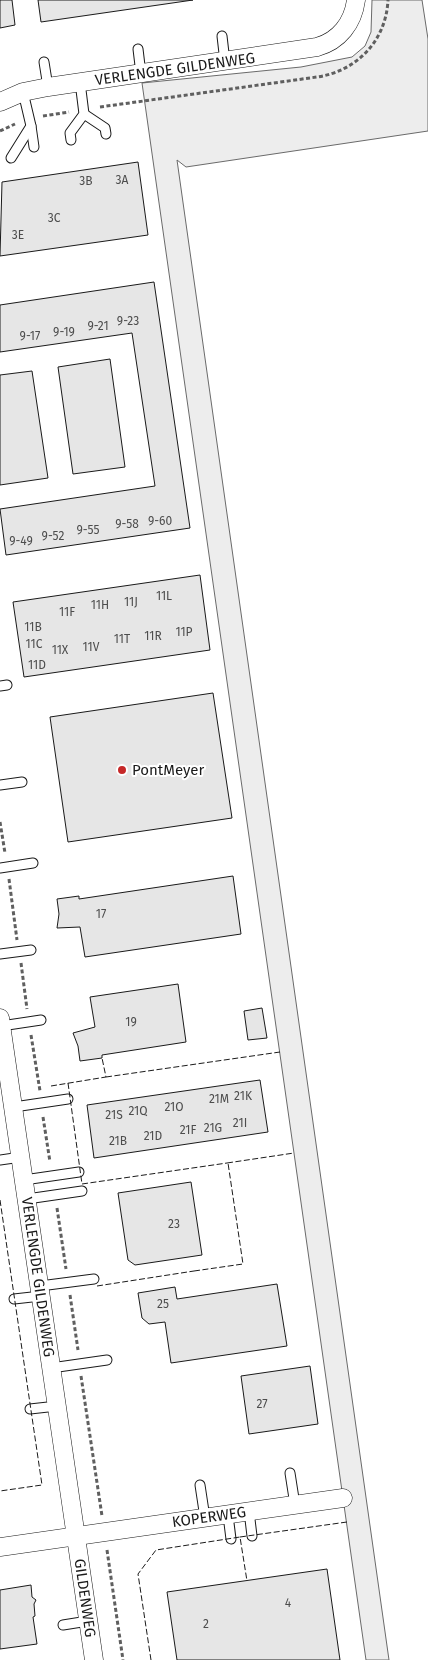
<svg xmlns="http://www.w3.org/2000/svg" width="428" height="1660" viewBox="0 0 428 1660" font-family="'Fira Sans',sans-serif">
<rect width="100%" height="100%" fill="#fff"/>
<!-- built -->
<path fill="#ededed" stroke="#6a6a6a" d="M372,0h50l6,39v92l-242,36 -9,-7 212,1500h-23l-224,-1577 159,-16 51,-10 13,-11 6,-14z"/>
<!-- building -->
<g fill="#e6e6e6" stroke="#1a1a1a">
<path d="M0,0h12l3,25 -15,3z"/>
<path d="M38,0h155l-152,22z"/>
<path d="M138,162l10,73 -148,21 2,-74z"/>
<path d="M154,282l36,246 -184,27 -6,-46 155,-23 -23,-153 -132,19v-47z"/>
<path d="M110,359l15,108 -52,7 -15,-107z"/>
<path d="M32,371l16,107 -48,7v-110z"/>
<path d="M200,575l10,75 -186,27 -11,-75z"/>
<path d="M213,693l19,125 -164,24 -18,-125z"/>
<path d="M233,876l8,58 -156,23 -5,-30 -23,1 2,-14 -2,-15 22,-3v3z"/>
<path d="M178,984l8,58 -84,13v3l-22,3 -2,-15 -5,-13 22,-6 -5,-30z"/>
<path d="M262,1008l5,30 -19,2 -4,-29z"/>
<path d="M260,1080l8,52 -174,26 -7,-53z"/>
<path d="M191,1182l11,73 -67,10 -7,-5 -10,-67z"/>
<path d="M277,1284l10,62 -116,17 -6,-41 -16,2 -7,-6 -4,-25 37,-6 2,12z"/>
<path d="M310,1366l8,58 -69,10 -8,-58z"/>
<path d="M327,1569l13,91h-163l-10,-68z"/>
<path d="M31,1585l1,12 4,3 -2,4 1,12 -2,1 4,27 -37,5v-59z"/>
</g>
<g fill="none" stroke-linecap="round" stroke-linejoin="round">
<!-- service casing -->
<g stroke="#1a1a1a" stroke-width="11">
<g id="service">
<path d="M222,36l3,26"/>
<path d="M138,49l3,25"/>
<path d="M44,62l4,25"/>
<path d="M84,114l21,14 1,6"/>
<path d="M31,126l3,21"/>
<path d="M71,140l-1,-7 14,-19 -4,-32"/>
<path d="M11,158l20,-32 -8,-34"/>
<path d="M0,686l7,-1"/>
<path d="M0,785l22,-3"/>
<path d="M0,868l33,-5"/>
<path d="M0,954l31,-4"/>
<path d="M1,1026l40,-6"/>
<path d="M14,1107l54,-8"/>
<path d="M0,1160l21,-3"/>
<path d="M24,1180l55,-8"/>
<path d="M27,1199l55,-8"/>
<path d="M40,1286l54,-7"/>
<path d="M14,1299l27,-3"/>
<path d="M51,1368l56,-8"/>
<path d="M30,1409l27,-3"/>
<path d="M290,1473l5,32"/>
<path d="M200,1485l5,33"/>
<path d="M249,1511l3,25"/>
<path d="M228,1515l3,24"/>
<path d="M63,1625l25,-4"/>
</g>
</g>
<!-- minor casing -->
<g stroke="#1a1a1a" stroke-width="19">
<g id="minor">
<path d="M0,102l23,-10 25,-5 269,-40c22,-6 36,-24 39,-47"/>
<path d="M0,1018l94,642"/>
<path d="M0,1547l343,-49"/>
</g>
</g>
<!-- path -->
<g stroke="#5f5f5f" stroke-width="3" stroke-dasharray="4 2.5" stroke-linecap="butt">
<path d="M100,107l217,-30c40,-6 69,-36 71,-77"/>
<path d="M43,116l26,-4"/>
<path d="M0,131l15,-7"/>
<path d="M0,822l5,31"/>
<path d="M9,879l8,61"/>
<path d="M21,963l6,46"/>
<path d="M31,1035l9,56"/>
<path d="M43,1117l7,45"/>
<path d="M57,1208l9,61"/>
<path d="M70,1295l8,55"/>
<path d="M81,1376l21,140"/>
<path d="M107,1550l16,110"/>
</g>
<!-- service -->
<use href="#service" stroke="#fff" stroke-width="9"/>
<!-- minor -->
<use href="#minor" stroke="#fff" stroke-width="18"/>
<!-- fence -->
<g stroke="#1a1a1a" stroke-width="1" stroke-dasharray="6 2.5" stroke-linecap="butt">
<path d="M106,1077l174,-25"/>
<path d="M68,1083l14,101 145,-21"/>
<path d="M51,1086l55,-9 -4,-19"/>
<path d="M227,1163l67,-10"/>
<path d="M0,1200l42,285 -42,6"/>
<path d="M194,1271l49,-7 -15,-101"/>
<path d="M97,1286l97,-15"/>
<path d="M240,1537l107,-15"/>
<path d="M151,1660l-13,-86 18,-24 84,-13 7,44"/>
</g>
</g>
<!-- markers -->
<circle fill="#c62828" stroke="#fff" stroke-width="2" cx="122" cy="770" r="5"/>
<g text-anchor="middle" stroke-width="4" stroke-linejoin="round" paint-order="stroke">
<!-- number labels -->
<g font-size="12" fill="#4d4d4d">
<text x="122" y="184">3A</text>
<text x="86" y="185">3B</text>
<text x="54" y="222">3C</text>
<text x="18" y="239">3E</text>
<text x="128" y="325">9-23</text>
<text x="98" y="330">9-21</text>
<text x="64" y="336">9-19</text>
<text x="30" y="340">9-17</text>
<text x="160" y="525">9-60</text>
<text x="127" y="528">9-58</text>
<text x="88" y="534">9-55</text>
<text x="53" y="540">9-52</text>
<text x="21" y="545">9-49</text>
<text x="164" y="600">11L</text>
<text x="131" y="606">11J</text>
<text x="100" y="609">11H</text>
<text x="67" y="616">11F</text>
<text x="33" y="631">11B</text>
<text x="184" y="636">11P</text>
<text x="153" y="640">11R</text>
<text x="122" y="643">11T</text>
<text x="34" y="648">11C</text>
<text x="91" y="651">11V</text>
<text x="60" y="654">11X</text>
<text x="37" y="669">11D</text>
<text x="101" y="918">17</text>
<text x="131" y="1026">19</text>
<text x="243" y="1100">21K</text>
<text x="219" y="1103">21M</text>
<text x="174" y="1111">21O</text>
<text x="138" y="1115">21Q</text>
<text x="114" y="1119">21S</text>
<text x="240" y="1127">21I</text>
<text x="213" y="1132">21G</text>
<text x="188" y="1134">21F</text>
<text x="153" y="1140">21D</text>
<text x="118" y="1145">21B</text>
<text x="174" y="1228">23</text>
<text x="163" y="1308">25</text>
<text x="262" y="1408">27</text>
<text x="288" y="1607">4</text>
<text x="206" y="1628">2</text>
</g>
<!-- street labels -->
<g font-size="15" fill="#1a1a1a" stroke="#fff">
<text transform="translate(175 69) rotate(-8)" y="5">VERLENGDE GILDENWEG</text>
<text transform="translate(38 1277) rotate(82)" y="5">VERLENGDE GILDENWEG</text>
<text transform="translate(209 1517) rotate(-8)" y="5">KOPERWEG</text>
<text transform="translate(85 1598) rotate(82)" y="5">GILDENWEG</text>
</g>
<!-- poi labels -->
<g font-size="15" fill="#1a1a1a" stroke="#fff" text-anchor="start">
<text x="132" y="775">PontMeyer</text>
</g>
</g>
</svg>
